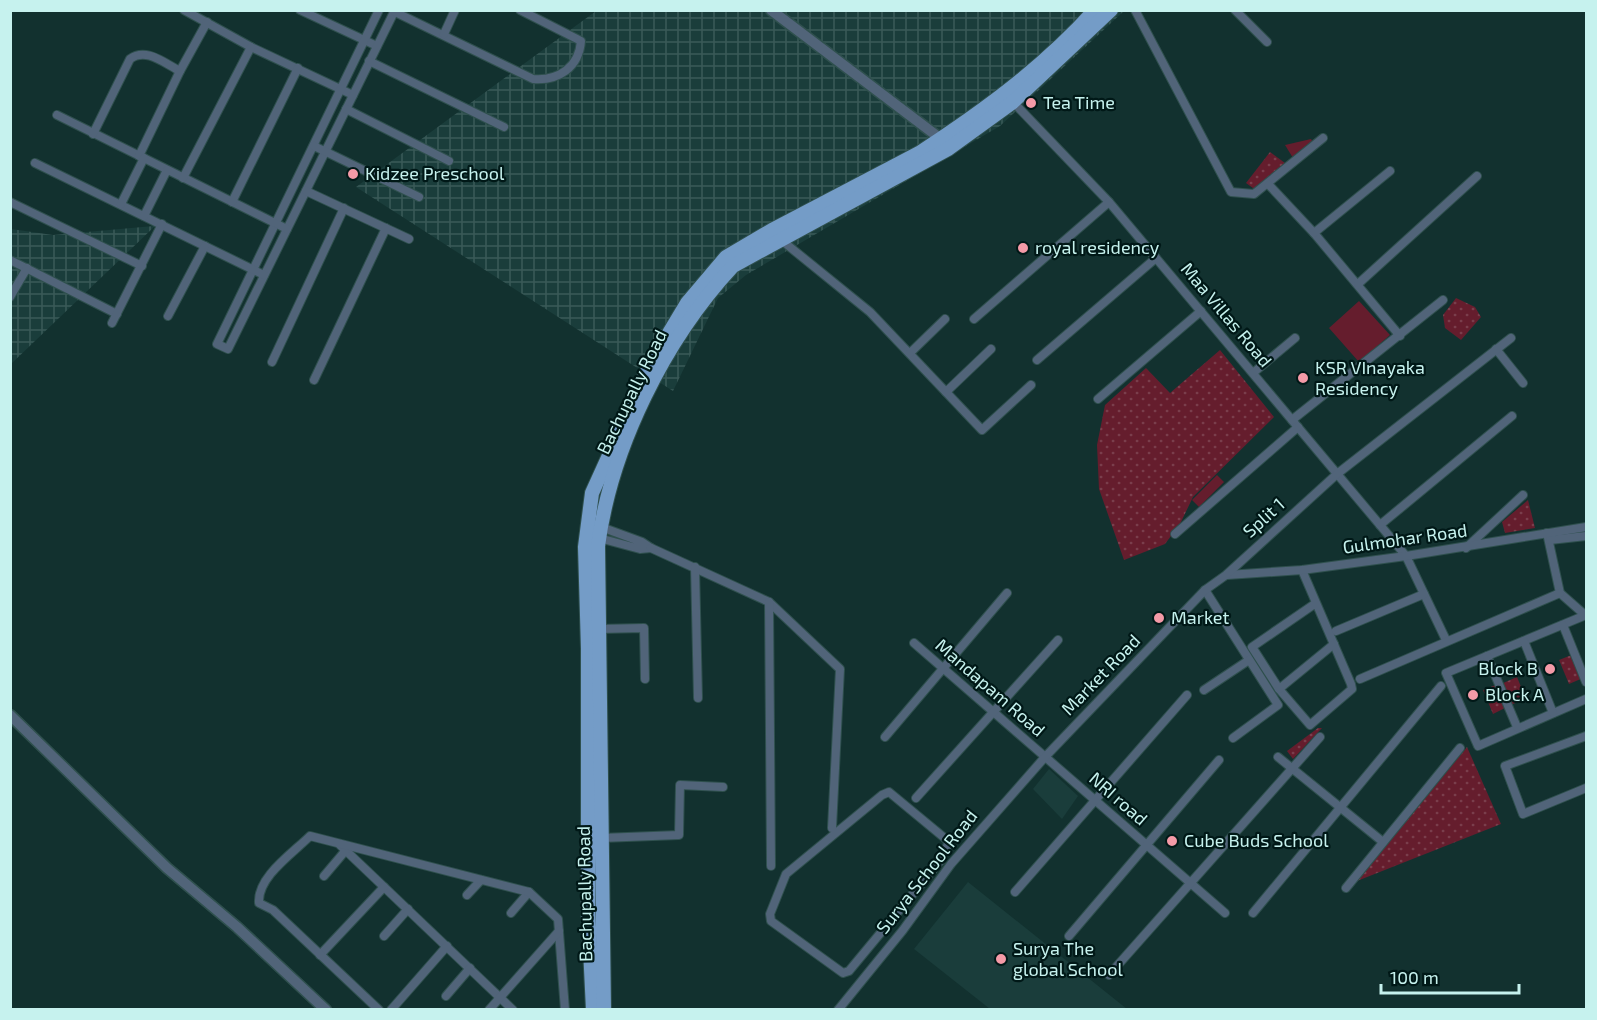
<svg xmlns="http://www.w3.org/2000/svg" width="1597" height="1020" viewBox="0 0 1597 1020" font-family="'Exo 2',sans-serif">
<defs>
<pattern id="industrial-grid" width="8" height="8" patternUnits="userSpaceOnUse" patternTransform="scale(1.5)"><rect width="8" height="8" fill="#1a3d3b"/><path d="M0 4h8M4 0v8" fill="none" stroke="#3a5a58"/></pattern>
<pattern id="green-dots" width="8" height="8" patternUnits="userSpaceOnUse" patternTransform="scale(1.5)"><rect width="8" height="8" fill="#651d2d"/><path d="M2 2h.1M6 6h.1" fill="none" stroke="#7a3e4c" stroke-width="1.8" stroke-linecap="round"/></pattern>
</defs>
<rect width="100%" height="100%" fill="#12312f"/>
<!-- built -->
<g fill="#1a3d3b">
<path d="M1049,769l29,27 -16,23 -29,-30z"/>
<path d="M968,882l159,127h-137l-76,-60z"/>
</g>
<!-- industrial -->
<g fill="url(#industrial-grid)">
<path d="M596,11h528l-124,115 -254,149 -28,23 -45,93 -317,-204z"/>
<path d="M154,226v1l-143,137v-135l42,6z"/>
</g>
<!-- green -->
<g fill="url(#green-dots)">
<path d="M1270,152l15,11 -28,28 -11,-8z"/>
<path d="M1456,298l19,9 6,10 -20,23 -16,-12 -2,-13z"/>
<path d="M1220,350l54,67 -81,80 -13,27 -15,20 -41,16 -25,-71 -2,-44 8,-40 41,-37 24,25z"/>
<path d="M1528,500l7,28 -30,5 -3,-11z"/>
<path d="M1574,654l9,24 -14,6 -10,-24z"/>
<path d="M1517,677l9,22 -16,6 -9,-21z"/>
<path d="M1498,684l9,23 -14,7 -10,-24z"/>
<path d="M1318,728h4l-29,31 -6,-8z"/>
<path d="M1467,747l34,77 -144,57z"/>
</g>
<!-- pitch -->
<g fill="#651d2d">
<path d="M1311,139l3,5 -21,14 -8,-13z"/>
<path d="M1359,301l31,34 -31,27 -30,-34z"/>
<path d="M1217,475l7,7 -25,25 -7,-7z"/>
</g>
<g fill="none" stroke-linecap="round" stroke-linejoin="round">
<!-- minor casing -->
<g stroke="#2f504e" stroke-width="10">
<g id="minor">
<path d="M184,10l67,37 102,48"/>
<path d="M300,10l77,36"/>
<path d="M379,10l-162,334 11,5 167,-339"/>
<path d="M1135,10l96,182 23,2 69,-56"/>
<path d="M1235,10l32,32"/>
<path d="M395,12l138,67c26,2 46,-12 48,-38l-61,-31"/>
<path d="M444,34l11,-24"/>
<path d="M369,61l135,66"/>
<path d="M1013,102l96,100 297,354 40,84"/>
<path d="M346,109l103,52"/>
<path d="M57,115l230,114"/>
<path d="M93,134l37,-75c16,-12 34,4 50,12"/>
<path d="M314,146l105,51"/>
<path d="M139,156l41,-85 27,-49"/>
<path d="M35,163l229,112"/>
<path d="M183,178l68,-131"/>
<path d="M1269,185l45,48 86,103"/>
<path d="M306,191l103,48"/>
<path d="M10,202l132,64"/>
<path d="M232,202l66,-134"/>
<path d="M121,204l23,-46"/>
<path d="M144,216l23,-46"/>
<path d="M1314,233l76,-62"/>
<path d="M780,239l90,73 112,118 49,-45"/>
<path d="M10,260l107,54"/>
<path d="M1358,284l119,-108"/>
<path d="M10,297l17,-29"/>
<path d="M168,316l37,-70"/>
<path d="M974,319l135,-117"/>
<path d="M112,323l50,-99"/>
<path d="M1496,349l27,34"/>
<path d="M910,353l35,-34"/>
<path d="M1037,360l119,-102"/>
<path d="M272,362l72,-154"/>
<path d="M1253,373l42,-35"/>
<path d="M314,380l72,-152"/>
<path d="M946,392l45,-43"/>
<path d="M1098,399l103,-88"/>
<path d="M1292,420l151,-120"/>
<path d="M1380,525l132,-109"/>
<path d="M1547,533l13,60 25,22"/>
<path d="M1175,534l123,-107"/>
<path d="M599,538l41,11 11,-1 -9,-6 -41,-15"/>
<path d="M1550,540l36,-4"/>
<path d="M651,548l118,54 71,67 -8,159"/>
<path d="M1466,548l57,-53"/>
<path d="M695,567l3,131"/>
<path d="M1302,570c16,38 33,76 49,114l1,5 -42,36 -31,-36 -27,-42 64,-44"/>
<path d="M1227,575l75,-5 104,-14 180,-29"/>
<path d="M1205,590l73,115 -45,33"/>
<path d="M769,602l2,264"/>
<path d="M1586,615l-140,58 32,73 108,-47"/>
<path d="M1563,625l23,57"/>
<path d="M598,629l46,-1 1,51"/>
<path d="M1336,631l88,-37"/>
<path d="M1524,641l29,72"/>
<path d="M914,643l311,270"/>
<path d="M1487,656l30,71"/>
<path d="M1360,679l200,-86"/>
<path d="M1279,689l55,-45"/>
<path d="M1204,690l45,-30"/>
<path d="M1586,736l-81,30 18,48 63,-26"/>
<path d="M885,737l122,-144"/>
<path d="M1278,757l105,85"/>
<path d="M889,792l58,48 1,4 -7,16 -92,111 -6,2 -72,-52 -1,-7 16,-40 96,-79z"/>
<path d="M916,798l142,-158"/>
<path d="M601,838l78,-3 1,-50 43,2"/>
<path d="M340,845l173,165"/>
<path d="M324,876l22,-26"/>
<path d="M1346,888l114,-140"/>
<path d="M1015,892l172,-197"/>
<path d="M467,895l14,-15"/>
<path d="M511,913l18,-21"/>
<path d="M1253,913l188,-227"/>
<path d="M384,936l24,-27"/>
<path d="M1069,936l150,-176"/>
<path d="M320,955l64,-68"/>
<path d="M1109,975l211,-238"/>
<path d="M446,996l24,-28"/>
<path d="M379,1010l-106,-100 -14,-7c-2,-26 34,-50 51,-67l219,56 29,27 7,91"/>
<path d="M391,1010l56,-64"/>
<path d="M489,1010l70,-79"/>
<path d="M838,1010l65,-80 48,-66 94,-107 160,-167 21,-15 111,-101 174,-136"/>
</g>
</g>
<!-- tertiary casing -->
<g stroke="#2f504e" stroke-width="13">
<g id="tertiary">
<path d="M771,10l170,129"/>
<path d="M10,715l157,153 70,59 89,83"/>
</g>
</g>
<!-- primary casing -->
<g stroke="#2f504e" stroke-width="16">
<g id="primary">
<path d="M593,1010l-5,-103v-258l-3,-102 7,-54 59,-130 36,-60 39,-46 46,-27 147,-77c63,-41 125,-86 176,-143"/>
<path d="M604,1010l-6,-464c13,-99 67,-207 135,-280l215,-117 65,-47 98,-92"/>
</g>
</g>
<!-- minor -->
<use href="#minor" stroke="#516479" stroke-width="8"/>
<!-- tertiary -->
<use href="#tertiary" stroke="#516479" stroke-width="10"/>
<!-- primary -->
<use href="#primary" stroke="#749cc7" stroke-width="14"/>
</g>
<!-- markers -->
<g fill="#f49aa7" stroke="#001817" stroke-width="2">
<circle cx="1031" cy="103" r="6"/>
<circle cx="353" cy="174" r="6"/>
<circle cx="1023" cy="248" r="6"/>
<circle cx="1303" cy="378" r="6"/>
<circle cx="1159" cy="618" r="6"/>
<circle cx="1550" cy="669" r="6"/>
<circle cx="1473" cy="695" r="6"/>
<circle cx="1172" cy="841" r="6"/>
<circle cx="1001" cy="959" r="6"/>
</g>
<g text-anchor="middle" stroke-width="4.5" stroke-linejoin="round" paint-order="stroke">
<!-- poi labels -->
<g font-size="18" fill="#c6f2ee" stroke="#001817" text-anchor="start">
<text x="1043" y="109">Tea Time</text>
<text x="365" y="180">Kidzee Preschool</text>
<text x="1035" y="254">royal residency</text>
<text x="1315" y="374">KSR VInayaka<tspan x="1315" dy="21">Residency</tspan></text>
<text x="1171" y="624">Market</text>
<text x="1538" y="675" text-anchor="end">Block B</text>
<text x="1485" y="701">Block A</text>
<text x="1184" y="847">Cube Buds School</text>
<text x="1013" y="955">Surya The<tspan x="1013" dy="21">global School</tspan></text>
</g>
<!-- street labels -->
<g font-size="18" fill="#c6f2ee" stroke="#001817">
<text transform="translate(1226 315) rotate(50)" y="6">Maa Villas Road</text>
<text transform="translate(632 392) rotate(-64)" y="6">Bachupally Road</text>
<text transform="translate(1264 518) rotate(-42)" y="6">Split 1</text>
<text transform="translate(1405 539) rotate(-8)" y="6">Gulmohar Road</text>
<text transform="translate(1101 675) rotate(-46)" y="6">Market Road</text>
<text transform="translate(990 688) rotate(41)" y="6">Mandapam Road</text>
<text transform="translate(1118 799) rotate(41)" y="6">NRI road</text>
<text transform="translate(927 872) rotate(-52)" y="6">Surya School Road</text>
<text transform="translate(585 894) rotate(-91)" y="6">Bachupally Road</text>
</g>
</g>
<!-- border -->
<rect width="1597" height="1020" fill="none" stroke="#c6f2ee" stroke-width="24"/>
<!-- scale -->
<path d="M1381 984v9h138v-9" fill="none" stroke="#c6f2ee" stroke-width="3"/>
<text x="1390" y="984" font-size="18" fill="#c6f2ee" stroke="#001817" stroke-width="4.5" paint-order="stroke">100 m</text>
</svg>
